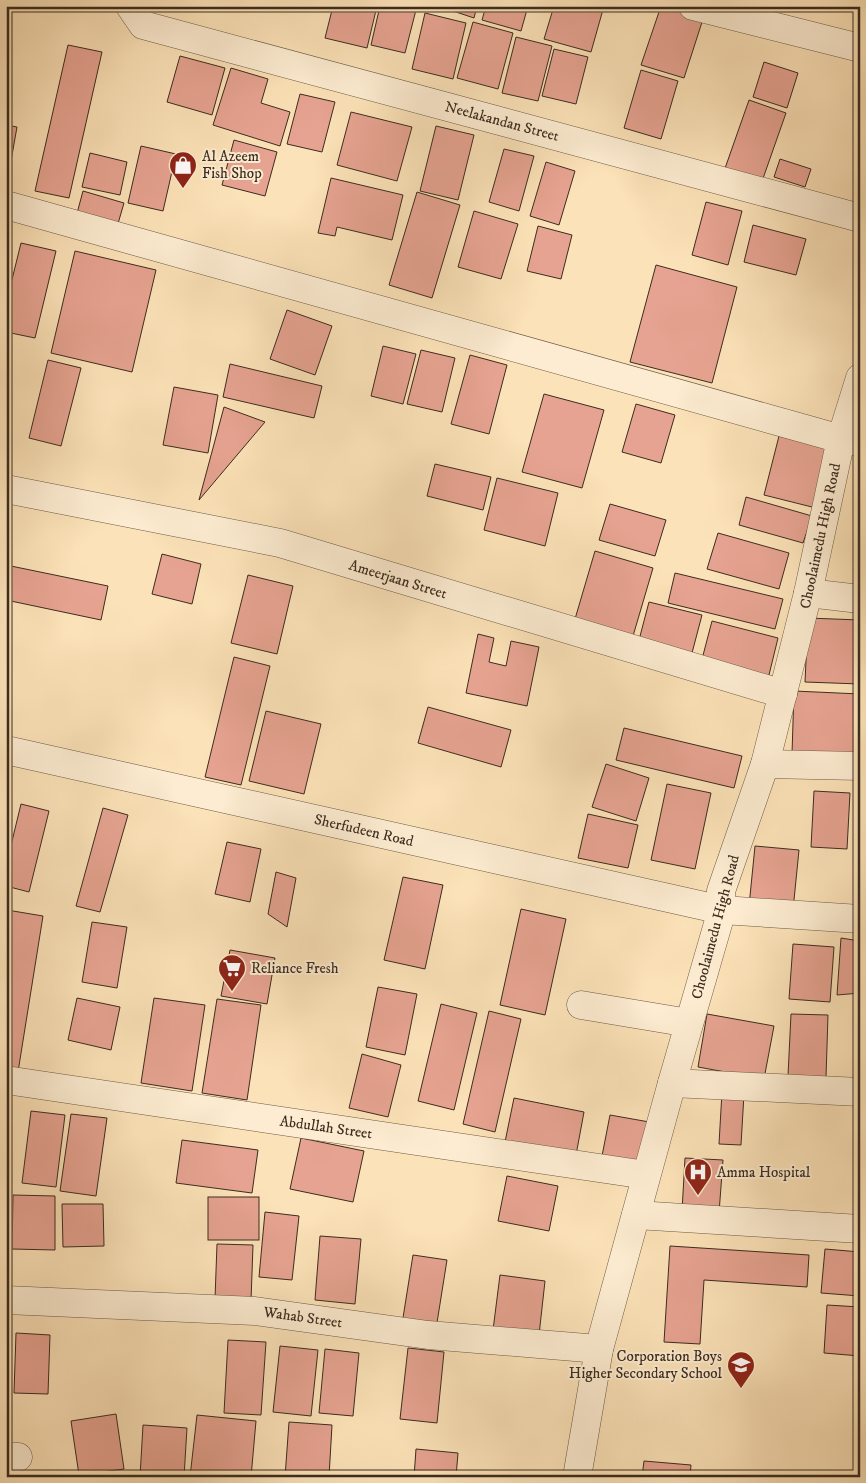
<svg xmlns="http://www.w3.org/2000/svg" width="866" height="1483" viewBox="0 0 866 1483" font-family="'IM FELL DW Pica',serif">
<rect width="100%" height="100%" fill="#fce2b8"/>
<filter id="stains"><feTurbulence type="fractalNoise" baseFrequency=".004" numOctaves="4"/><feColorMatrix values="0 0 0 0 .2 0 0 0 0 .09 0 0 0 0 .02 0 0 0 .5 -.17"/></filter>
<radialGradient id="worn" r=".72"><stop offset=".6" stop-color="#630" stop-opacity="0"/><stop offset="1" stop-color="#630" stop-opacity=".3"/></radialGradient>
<!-- building -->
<g fill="#e6a391" stroke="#3b2c1f">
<path d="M333,6h44l-10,42 -42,-10z"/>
<path d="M380,6h37l-12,47 -34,-8z"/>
<path d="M438,6h39l-3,12z"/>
<path d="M486,6h42l-7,25 -39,-11z"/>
<path d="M554,6h50l-13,46 -47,-13z"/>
<path d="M661,6l42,13 -19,59 -43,-13z"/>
<path d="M425,13l41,10 -13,56 -41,-10z"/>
<path d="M473,22l40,11 -15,56 -41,-11z"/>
<path d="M516,37l36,9 -14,55 -36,-8z"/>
<path d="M68,45l34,7 -33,146 -34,-7z"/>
<path d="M554,49l34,8 -12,47 -34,-8z"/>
<path d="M180,56l45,12 -13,47 -45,-13z"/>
<path d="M764,62l34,11 -11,35 -34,-11z"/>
<path d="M231,68l37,11 -7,24 29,9 -10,34 -67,-21z"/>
<path d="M641,70l37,11 -17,58 -37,-11z"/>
<path d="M300,94l35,8 -13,50 -35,-8z"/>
<path d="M749,100l37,13 -26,74 -37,-13z"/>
<path d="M351,112l61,15 -15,54 -60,-16z"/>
<path d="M6,125l11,2 -11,62z"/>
<path d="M436,126l38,9 -16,65 -38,-9z"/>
<path d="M234,140l43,12 -12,44 -43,-11z"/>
<path d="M141,146l35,8 -13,57 -35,-8z"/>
<path d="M504,149l30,7 -15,55 -30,-9z"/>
<path d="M90,153l37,9 -7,33 -38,-8z"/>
<path d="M780,159l31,10 -6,18 -31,-10z"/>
<path d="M546,162l29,9 -16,54 -29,-9z"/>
<path d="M331,178l72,17 -11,45 -55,-13 -2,9 -17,-3z"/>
<path d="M83,191l41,12 -7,24 -41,-10z"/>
<path d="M417,192l43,13 -28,93 -43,-13z"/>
<path d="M706,202l36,9 -14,54 -36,-10z"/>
<path d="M474,211l44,13 -17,55 -43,-12z"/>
<path d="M753,225l53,14 -10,36 -52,-13z"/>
<path d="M538,226l34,9 -11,44 -34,-8z"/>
<path d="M21,243l35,8 -21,87 -29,-6v-28z"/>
<path d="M75,251l81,19 -24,102 -81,-19z"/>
<path d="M656,265l81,22 -25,96 -82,-21z"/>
<path d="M287,310l45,16 -17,49 -45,-16z"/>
<path d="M383,346l33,8 -13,50 -32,-8z"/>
<path d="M421,350l34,8 -13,54 -35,-8z"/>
<path d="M470,355l37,10 -18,69 -38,-10z"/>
<path d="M48,360l33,8 -20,78 -32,-8z"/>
<path d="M230,364l92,22 -8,32 -91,-21z"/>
<path d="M174,387l44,8 -10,58 -45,-8z"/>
<path d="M544,394l60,16 -22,78 -60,-16z"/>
<path d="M636,404l39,11 -14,48 -39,-11z"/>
<path d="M224,407l41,15 -66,78z"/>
<path d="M779,436l51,13 -14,59 -52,-13z"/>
<path d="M435,464l56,13 -8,33 -56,-14z"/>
<path d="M497,478l61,15 -13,53 -61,-16z"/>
<path d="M746,497l66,19 -9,27 -64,-18z"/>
<path d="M610,504l56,16 -11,36 -56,-16z"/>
<path d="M718,533l71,20 -10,36 -72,-20z"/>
<path d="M595,551l58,17 -20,68 -58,-17z"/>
<path d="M162,554l39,10 -9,40 -40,-10z"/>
<path d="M6,565l102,21 -7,34 -95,-20z"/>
<path d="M675,573l108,26 -8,30 -107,-26z"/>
<path d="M248,575l45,11 -16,68 -46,-11z"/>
<path d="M649,602l53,13 -10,38 -53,-13z"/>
<path d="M808,618l52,2v64l-55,-2z"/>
<path d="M712,621l66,17 -10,41 -67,-16z"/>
<path d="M478,634l16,4 -5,24 17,4 5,-25 28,6 -12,59 -61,-13z"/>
<path d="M234,657l36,9 -29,119 -36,-8z"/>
<path d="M794,691l66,3v62l-68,-2z"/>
<path d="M428,707l83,23 -10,37 -83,-24z"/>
<path d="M266,711l55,13 -17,70 -55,-13z"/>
<path d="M624,728l118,28 -8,32 -118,-28z"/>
<path d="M606,764l43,14 -13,43 -44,-14z"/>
<path d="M667,784l44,9 -16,76 -44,-9z"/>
<path d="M814,791l36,2 -3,56 -36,-2z"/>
<path d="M21,804l28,7 -20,81 -23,-6v-20z"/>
<path d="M103,808l25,7 -28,97 -24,-6z"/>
<path d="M588,814l50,11 -10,43 -50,-10z"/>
<path d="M227,842l34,7 -11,53 -35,-8z"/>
<path d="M755,846l44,4 -6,60 -44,-4z"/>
<path d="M276,872l20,6 -9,49 -19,-13z"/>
<path d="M403,877l40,8 -18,84 -41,-9z"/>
<path d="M521,909l45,10 -21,96 -45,-10z"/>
<path d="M7,910l36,6 -25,156 -12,-1z"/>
<path d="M92,922l35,5 -10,61 -35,-6z"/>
<path d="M841,938l19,3v52l-23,2z"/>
<path d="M793,944l41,3 -4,55 -41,-3z"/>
<path d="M230,950l45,8 -8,46 -46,-8z"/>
<path d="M378,987l39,7 -12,61 -39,-8z"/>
<path d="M77,998l43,9 -9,43 -43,-10z"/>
<path d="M154,998l51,7 -13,86 -51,-8z"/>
<path d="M217,999l44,6 -14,95 -45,-7z"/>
<path d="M441,1004l36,9 -23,97 -36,-9z"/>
<path d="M489,1011l32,8 -26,113 -32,-8z"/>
<path d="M707,1014l67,12 -10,53 -66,-12z"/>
<path d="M791,1014l37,1 -2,62 -38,-1z"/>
<path d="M362,1054l39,11 -13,52 -39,-9z"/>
<path d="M722,1092l22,2 -3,51 -22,-1z"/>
<path d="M514,1098l70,14 -8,43 -71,-13z"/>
<path d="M31,1111l34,4 -9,72 -34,-4z"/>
<path d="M71,1114l36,4 -11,78 -36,-5z"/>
<path d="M610,1115l45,8 -8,42 -45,-9z"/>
<path d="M301,1138l63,13 -11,51 -63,-13z"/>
<path d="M182,1140l76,10 -6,43 -76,-10z"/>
<path d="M685,1158l38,2 -4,53 -37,-2z"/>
<path d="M507,1176l51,10 -9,45 -51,-10z"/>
<path d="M13,1195l42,1v54l-43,-1z"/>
<rect x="208" y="1197" width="51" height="43"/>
<path d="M62,1204h41l1,42 -41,1z"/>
<path d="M265,1212l34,4 -7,64 -33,-3z"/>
<path d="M320,1236l41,3 -6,65 -40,-4z"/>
<path d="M217,1244l36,1 -2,56 -36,-2z"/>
<path d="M670,1246l139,9 -2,32 -103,-7 -4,64 -36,-2z"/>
<path d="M825,1249l35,3v44l-39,-3z"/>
<path d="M413,1255l34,5 -11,69 -34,-5z"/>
<path d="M500,1275l45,6 -6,54 -46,-5z"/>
<path d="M827,1305l33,2v49l-36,-3z"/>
<path d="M16,1333l34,2 -2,59 -34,-1z"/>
<path d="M228,1340l38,2 -5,73 -37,-2z"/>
<path d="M280,1346l38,4 -7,66 -38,-4z"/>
<path d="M408,1348l36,4 -7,71 -37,-4z"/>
<path d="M325,1349l34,4 -6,63 -34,-3z"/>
<path d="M116,1414l8,55 -45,6 -8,-54z"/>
<path d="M197,1415l59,6 -5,56h-61z"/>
<path d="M289,1422l43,3 -3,52h-44z"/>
<path d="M143,1425l44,3 -3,49h-44z"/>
<path d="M416,1449l42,4 -2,24h-42z"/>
<path d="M644,1461l47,4 -1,12h-48z"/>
</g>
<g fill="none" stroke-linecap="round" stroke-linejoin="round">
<!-- minor casing -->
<g stroke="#6b5a45" stroke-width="29">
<g id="minor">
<path d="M130,6l13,19 717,193"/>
<path d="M693,6l167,42"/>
<path d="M6,205l835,234 19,3"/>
<path d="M6,489l274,54 503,151"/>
<path d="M808,593l52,6"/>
<path d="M6,750l716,160 138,9"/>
<path d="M765,764l95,2"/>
<path d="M581,1005l108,18"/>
<path d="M6,1080l640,95"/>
<path d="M672,1083l188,9"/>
<path d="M636,1215l224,14"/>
<path d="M6,1300l249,11 173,24 171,14"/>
<path d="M6,1456l12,1"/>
</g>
</g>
<!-- tertiary casing -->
<g stroke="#6b5a45" stroke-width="29">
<path id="tertiary" d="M577,1477l22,-128 73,-266 50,-173 -1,-19 44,-127 43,-171 33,-154 19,-61"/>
</g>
<!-- minor -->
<use href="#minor" stroke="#fdecd1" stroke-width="28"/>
<!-- tertiary -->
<use href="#tertiary" stroke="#fdecd1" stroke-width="28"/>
</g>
<!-- icons -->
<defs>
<g id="shop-pin" transform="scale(1.4375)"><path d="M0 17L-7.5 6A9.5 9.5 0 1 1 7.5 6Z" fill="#8f2418" stroke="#fdecd1"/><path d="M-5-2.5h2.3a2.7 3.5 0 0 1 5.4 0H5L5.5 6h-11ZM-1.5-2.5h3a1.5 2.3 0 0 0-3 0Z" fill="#fff"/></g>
<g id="supermarket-pin" transform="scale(1.4375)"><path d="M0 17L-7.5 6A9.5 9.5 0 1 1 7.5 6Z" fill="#8f2418" stroke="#fdecd1"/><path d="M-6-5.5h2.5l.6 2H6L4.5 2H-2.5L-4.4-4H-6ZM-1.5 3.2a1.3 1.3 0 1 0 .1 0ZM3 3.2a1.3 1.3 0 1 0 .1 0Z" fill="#fff"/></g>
<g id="hospital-pin" transform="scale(1.4375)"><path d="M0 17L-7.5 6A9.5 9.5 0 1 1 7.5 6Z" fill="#8f2418" stroke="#fdecd1"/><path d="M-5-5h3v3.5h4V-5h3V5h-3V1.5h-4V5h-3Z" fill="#fff"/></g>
<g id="school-pin" transform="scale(1.4375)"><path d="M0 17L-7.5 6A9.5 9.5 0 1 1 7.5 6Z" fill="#8f2418" stroke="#fdecd1"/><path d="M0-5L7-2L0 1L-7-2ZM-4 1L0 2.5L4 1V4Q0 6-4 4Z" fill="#fff"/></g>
</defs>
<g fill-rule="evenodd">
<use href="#shop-pin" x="183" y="165"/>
<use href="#supermarket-pin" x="232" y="968"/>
<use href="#hospital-pin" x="698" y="1172"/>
<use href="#school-pin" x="741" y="1365"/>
</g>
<g text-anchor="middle" stroke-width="4" stroke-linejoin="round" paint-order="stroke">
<!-- street labels -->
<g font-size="15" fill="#3b2c1f" stroke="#fdecd1">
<text transform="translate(502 121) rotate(15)" y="5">Neelakandan Street</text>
<text transform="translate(820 536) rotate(-78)" y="5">Choolaimedu High Road</text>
<text transform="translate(398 579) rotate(17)" y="5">Ameerjaan Street</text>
<text transform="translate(364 830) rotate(13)" y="5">Sherfudeen Road</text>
<text transform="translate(715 927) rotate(-75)" y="5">Choolaimedu High Road</text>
<text transform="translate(326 1127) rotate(8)" y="5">Abdullah Street</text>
<text transform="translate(303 1317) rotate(8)" y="5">Wahab Street</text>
</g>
<!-- poi labels -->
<g font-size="15" fill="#3b2c1f" stroke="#fdecd1" text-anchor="start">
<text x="202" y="161">Al Azeem<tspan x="202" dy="17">Fish Shop</tspan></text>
<text x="251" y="973">Reliance Fresh</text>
<text x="717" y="1177">Amma Hospital</text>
<text x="722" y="1361" text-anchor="end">Corporation Boys<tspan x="722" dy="17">Higher Secondary School</tspan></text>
</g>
</g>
<!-- margin -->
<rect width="866" height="1483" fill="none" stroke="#fce2b8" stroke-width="25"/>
<rect x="8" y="8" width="851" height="1468" fill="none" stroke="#3b2c1f" stroke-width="2.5"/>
<rect x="12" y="12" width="841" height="1458" fill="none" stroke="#3b2c1f"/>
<rect width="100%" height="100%" filter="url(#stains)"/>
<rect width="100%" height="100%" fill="url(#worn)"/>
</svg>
